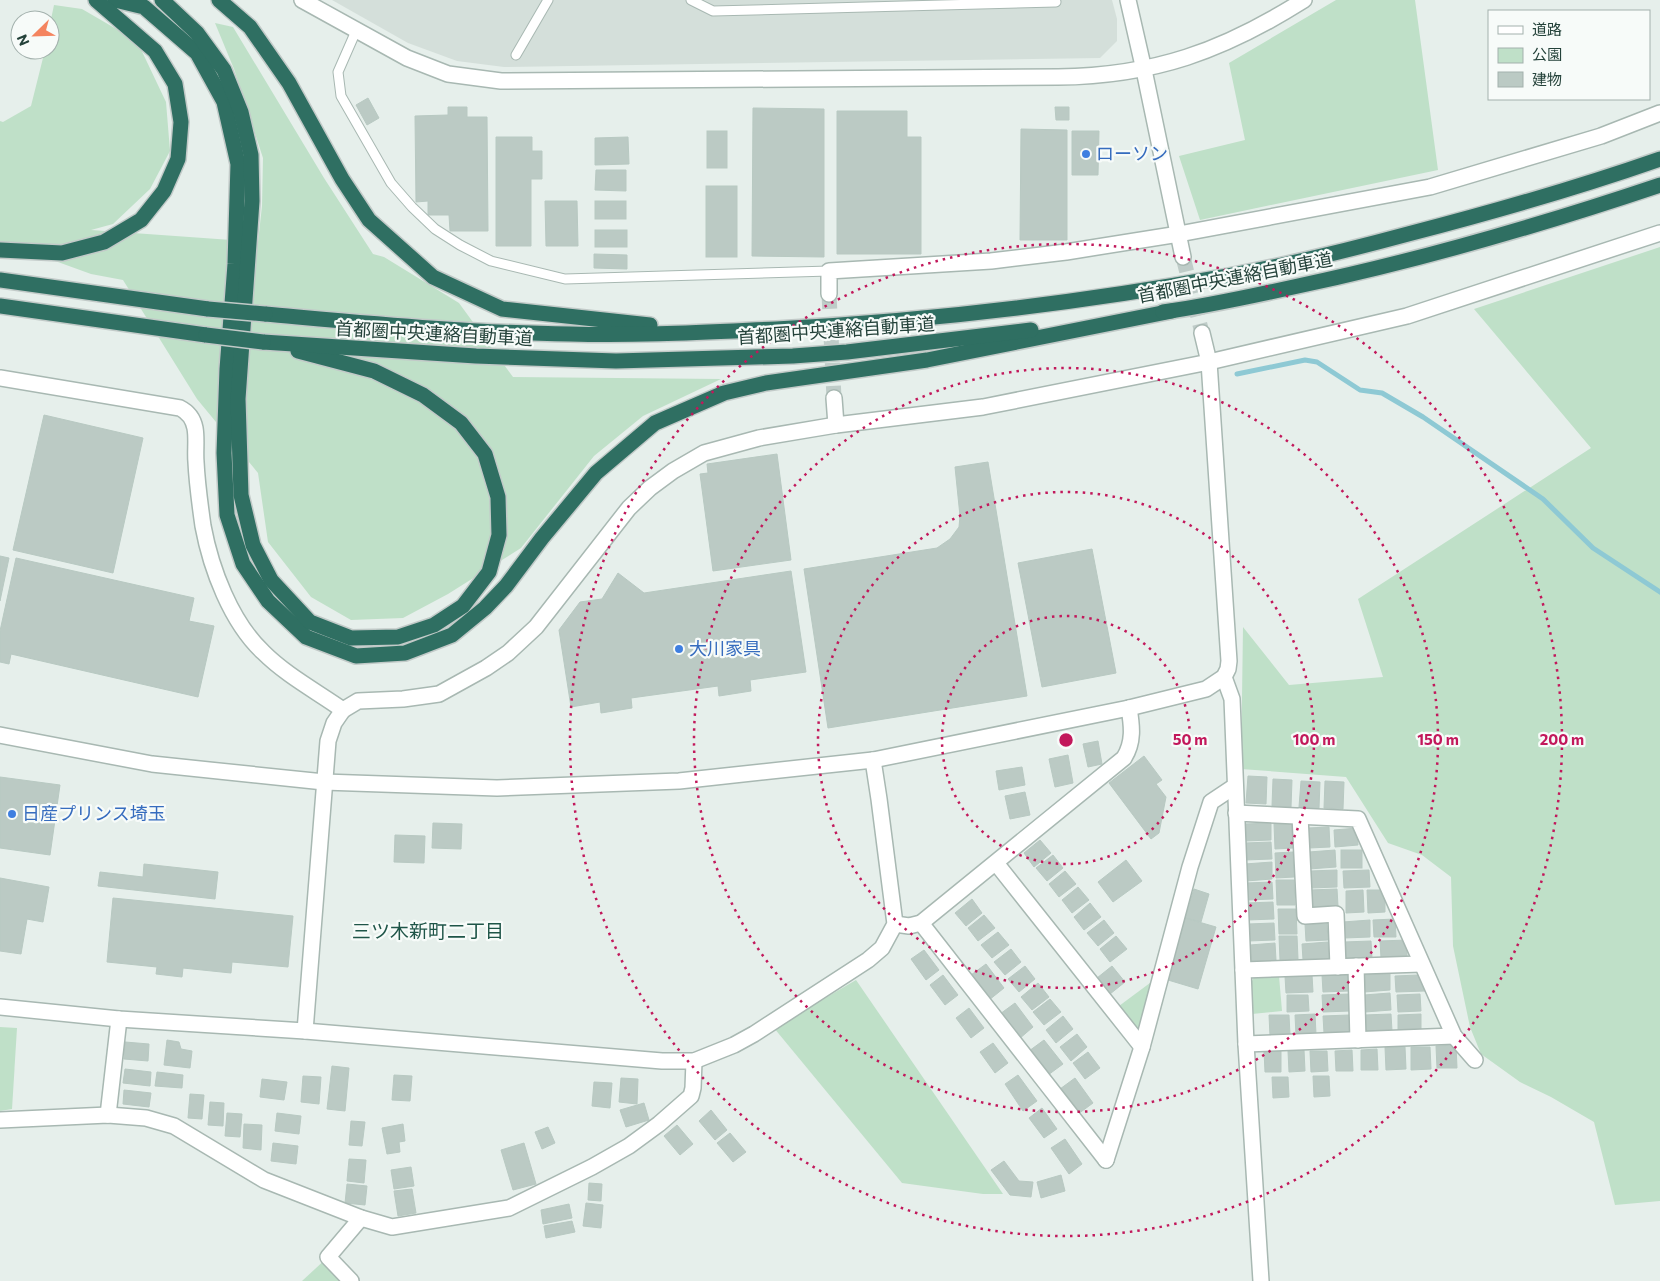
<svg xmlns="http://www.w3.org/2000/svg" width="1660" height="1281" viewBox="0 0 1660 1281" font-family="Commissioner,'Noto Sans JP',sans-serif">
<rect width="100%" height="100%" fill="#e6efeb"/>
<!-- built -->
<path fill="#d4dfda" d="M332,0h780l5,19v22l-17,17 -596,9 -47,-6 -49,-18z"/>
<!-- green -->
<g fill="#bfe0c8">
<path d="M1336,0h79l23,170 -238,50 -21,-64 66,-16 -16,-77z"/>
<path d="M54,5l28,4 55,32 29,61 4,49 -20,38 -37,35 -22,6 167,12 4,-36 1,-48 -29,-89 -19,-46 18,4 91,151 49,76 11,3 75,46 54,74 208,2 -78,37 -49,40 -73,92 -73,46 -45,24 -52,2 -40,-23 -43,-55 -10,-69 -61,-74 -74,-119 -32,-6 -91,-33v-120l3,1 28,-16 14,-56h5v-26z"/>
<path d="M1660,247v954l-45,4 -21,-83 -43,-25 -31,-15 -39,-28 -11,-27 -17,-81 -2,-69 -29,-22 -34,-12 -42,-66 -105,-8 2,-142 46,58 94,-8 -25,-78 233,-151 -117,-139z"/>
<path d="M1279,976l3,35 -30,3 -2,-29 4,-8z"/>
<path d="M856,980l147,214h-20l-81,-11 -128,-155z"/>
<path d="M1154,980l-14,53 -21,-27z"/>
<path d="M0,1027l17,1 -5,81 -12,2z"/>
<path d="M328,1257l16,24h-42z"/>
</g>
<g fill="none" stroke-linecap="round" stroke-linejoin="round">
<!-- stream -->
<path stroke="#8ec9d4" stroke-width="5" d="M1237,374l68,-14 12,2 43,28 22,3 41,24 120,82 50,49 67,44"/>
</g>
<!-- building -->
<g fill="#bbcac4" stroke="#b8c9c2">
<path d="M368,98l11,20 -12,7 -11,-20z"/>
<path d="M448,107h19v10h20l1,114h-38l-1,-16h-21v-14l-12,1 -1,-86 33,-1z"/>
<path d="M1055,107h14v13h-13z"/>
<path d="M753,108l71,1v148l-72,-1z"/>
<path d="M837,111h70v26h14v117h-84z"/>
<path d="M1021,129l46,1v110h-47z"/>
<rect x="707" y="131" width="20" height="37"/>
<path d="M1072,131h27l-1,44h-26z"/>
<path d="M496,137h36v14h10v28h-11v67h-35z"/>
<path d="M628,137l1,27 -34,1v-27z"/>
<path d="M596,170h30v21l-31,-1z"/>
<rect x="706" y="186" width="31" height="71"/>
<path d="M545,201h32l1,45h-32z"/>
<rect x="595" y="201" width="31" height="18"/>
<rect x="595" y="230" width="32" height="17"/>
<path d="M594,254l33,1v14l-33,-1z"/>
<path d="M44,415l99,23 -30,135 -100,-23z"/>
<path d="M777,454l14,106 -78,11 -13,-97 8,-1 -1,-9z"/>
<path d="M988,462l39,234 -199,32 -24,-159 133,-21 13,-9 9,-12 1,-11 -5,-49z"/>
<path d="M1092,549l24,124 -74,14 -24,-124z"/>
<path d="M0,556l9,2 -9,43z"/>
<path d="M16,558l178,40 -5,23 25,5 -16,71 -187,-43 -2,10 -9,-2v-31z"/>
<path d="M791,571l15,101 -56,8 1,11 -32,5 -1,-10 -87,12 1,10 -31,5 -1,-11 -29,5 -12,-77 21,-28 22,-3 16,-26 26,20z"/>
<path d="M1098,741l4,23 -14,3 -5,-23z"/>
<path d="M1068,755l5,28 -18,4 -6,-28z"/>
<path d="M1144,756l18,24 -6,4 10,13 -7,36 -8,6 -42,-56z"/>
<path d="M1022,767l3,18 -26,5 -3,-19z"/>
<path d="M1248,776l19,1 -1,27 -20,-1z"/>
<path d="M0,777l60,8 -10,70 -50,-7z"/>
<path d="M1273,779l19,1 -1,27 -19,-1z"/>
<path d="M1301,781l19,1 -1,26 -20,-1z"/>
<path d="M1325,781l19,1 -1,27 -19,-1z"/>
<path d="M1025,792l5,23 -20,4 -5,-23z"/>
<path d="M433,823l29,1 -1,25 -29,-1z"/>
<path d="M1271,823v17l-26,1 -1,-17z"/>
<path d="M1274,824h18l1,24 -18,1z"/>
<path d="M1329,827l1,20 -21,1 -1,-20z"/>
<path d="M1357,828l1,17 -23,2 -1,-17z"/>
<path d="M395,835l30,1 -1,27 -30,-1z"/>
<path d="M1040,840l11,13 -17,14 -10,-14z"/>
<path d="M1271,842l1,17 -27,1v-17z"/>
<path d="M1335,850l1,17 -27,2v-17z"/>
<rect x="1341" y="850" width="21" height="18"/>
<path d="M1293,852l1,25 -18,1 -1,-25z"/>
<path d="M1053,855l10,13 -16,13 -11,-13z"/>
<path d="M1126,860l16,21 -29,21 -15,-20z"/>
<path d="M1272,862v17l-26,2 -1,-17z"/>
<path d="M144,864l74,8 -3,27 -117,-13 2,-14 43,5z"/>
<path d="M1337,870v17l-26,1 -1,-17z"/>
<path d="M1369,870l1,17 -26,1 -1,-17z"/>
<path d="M1065,871l11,13 -17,13 -10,-13z"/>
<path d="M0,878l49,9 -6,35 -16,-3 -6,35 -21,-3z"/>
<path d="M1276,880h18l1,25h-18z"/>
<path d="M1272,882l1,17 -26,1 -1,-17z"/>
<path d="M1078,887l11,13 -17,13 -10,-13z"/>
<path d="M1194,889l15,5 -8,28 -16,-4z"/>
<path d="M1337,889l1,17 -27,1 -1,-17z"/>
<path d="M1363,890l1,22 -18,1v-22z"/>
<path d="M1367,890h18v22l-17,1z"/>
<path d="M113,898l180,18 -5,51 -56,-5 -1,11 -48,-5 -1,9 -26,-3 1,-7 -50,-5z"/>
<path d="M972,899l10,14 -16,13 -11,-13z"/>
<path d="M1273,902l1,17 -26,1 -1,-17z"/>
<path d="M1090,903l11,14 -17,13 -10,-13z"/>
<path d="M1278,909h18l1,25h-18z"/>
<path d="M984,915l11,13 -17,13 -10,-13z"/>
<path d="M1185,918l31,9 -18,62 -30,-9z"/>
<path d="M1395,919l1,18h-22l-1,-17z"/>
<path d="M1104,920l10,13 -16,13 -11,-13z"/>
<path d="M1370,920v17l-26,1 -1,-16z"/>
<path d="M1274,923l1,17 -27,1v-17z"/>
<path d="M1305,924h22l1,16 -22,1z"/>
<path d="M998,932l11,13 -17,13 -11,-13z"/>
<path d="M1116,936l11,13 -17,13 -10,-13z"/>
<path d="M1279,936h18l1,23 -18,1z"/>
<path d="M1407,940v17l-26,1 -1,-17z"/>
<path d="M1371,941l1,17 -27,1 -1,-17z"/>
<path d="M1328,942l1,17 -26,1 -1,-16z"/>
<path d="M1275,943l1,17 -25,2 -1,-17z"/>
<path d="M1011,949l10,13 -16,13 -11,-13z"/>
<path d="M924,950l15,20 -13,10 -15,-21z"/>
<path d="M986,964l18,24 -15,12 -18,-25z"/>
<path d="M1025,966l10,13 -16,13 -11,-13z"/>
<path d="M1112,966l13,16 -15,12 -13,-16z"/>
<path d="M1390,973v17l-26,2 -1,-17z"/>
<path d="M1349,974v17l-26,1 -1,-17z"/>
<path d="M943,975l15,20 -13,10 -15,-20z"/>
<path d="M1312,975l1,17 -27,1 -1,-17z"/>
<path d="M1418,975l7,16 -29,1 -1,-16z"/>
<path d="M1038,983l11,14 -17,13 -11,-13z"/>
<path d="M1390,993l1,17 -26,2 -1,-17z"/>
<path d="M1349,994l1,17 -27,1 -1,-17z"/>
<path d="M1420,994l1,17 -23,1 -1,-17z"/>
<path d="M1287,995h21l1,16 -22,1z"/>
<path d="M1050,999l11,13 -17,13 -11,-13z"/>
<path d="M1015,1003l18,24 -14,12 -19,-25z"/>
<path d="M969,1008l15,20 -13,10 -15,-20z"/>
<path d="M1315,1014l1,20 -20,1 -1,-20z"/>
<path d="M1391,1014l1,17 -27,2 -1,-18z"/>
<path d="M1421,1014v17l-23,1v-17z"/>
<path d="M1269,1015h20l1,20 -20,1z"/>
<path d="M1349,1015l1,17 -26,1 -1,-17z"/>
<path d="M1063,1016l10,13 -17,14 -10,-13z"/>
<path d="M1077,1034l10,13 -16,14 -11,-14z"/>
<path d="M167,1040l12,2 2,7 11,2 -2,17 -26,-3z"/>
<path d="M1044,1040l19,24 -15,11 -19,-24z"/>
<path d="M125,1042l24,2 -1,17 -24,-2z"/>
<path d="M993,1043l15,20 -13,10 -15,-21z"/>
<path d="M1456,1045l1,23h-20l-1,-22z"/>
<path d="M1385,1047h20l1,22 -20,1z"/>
<path d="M1411,1047h19l1,22 -20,1z"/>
<path d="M1377,1049l1,21h-17v-20z"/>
<path d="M1304,1050l1,21 -16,1 -1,-21z"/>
<path d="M1352,1050l1,21h-17l-1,-20z"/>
<path d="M1264,1051h17v21h-16z"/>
<path d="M1310,1051h17l1,20 -17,1z"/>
<path d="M1088,1052l12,16 -15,11 -12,-16z"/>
<path d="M332,1066l17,2 -4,43 -18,-2z"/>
<path d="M125,1069l26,3 -1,14 -27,-3z"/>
<path d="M157,1072l26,3 -1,13 -27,-2z"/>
<path d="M394,1075l18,1 -2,25 -18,-1z"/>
<path d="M1018,1075l19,26 -14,10 -18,-27z"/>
<path d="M303,1076l18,1 -2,27 -18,-2z"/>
<path d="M1313,1076h16l1,20 -16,1z"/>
<path d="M1272,1077h16l1,20 -16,1z"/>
<path d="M621,1078l17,1 -1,25 -18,-2z"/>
<path d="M1075,1078l18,25 -15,11 -18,-25z"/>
<path d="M262,1079l25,3 -3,18 -24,-3z"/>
<path d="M594,1082l18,1 -2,25 -18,-2z"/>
<path d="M124,1090l27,3 -2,14 -26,-3z"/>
<path d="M190,1094l14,1 -2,24 -14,-1z"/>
<path d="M210,1102l14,1 -1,23 -15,-1z"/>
<path d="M644,1103l5,17 -23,7 -6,-17z"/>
<path d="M1042,1108l15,21 -13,9 -15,-20z"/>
<path d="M711,1110l16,20 -12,10 -16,-19z"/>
<path d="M227,1113l15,1 -2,23 -15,-1z"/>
<path d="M277,1113l24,3 -2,18 -24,-3z"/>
<path d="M351,1121l14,1 -3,24 -13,-1z"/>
<path d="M244,1124l18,1 -1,25 -18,-2z"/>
<path d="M403,1124l2,17 -6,1 1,10 -13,2 -5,-26z"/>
<path d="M677,1125l16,19 -13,11 -16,-19z"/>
<path d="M548,1127l7,16 -13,6 -7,-17z"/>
<path d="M730,1133l16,19 -13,10 -16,-19z"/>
<path d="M1065,1139l17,25 -13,10 -18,-26z"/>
<path d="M273,1143l25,3 -2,18 -25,-3z"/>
<path d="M524,1143l12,41 -23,6 -12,-40z"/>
<path d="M349,1159l17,1 -2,23 -17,-2z"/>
<path d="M1004,1161l15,20 14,1 -2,15 -21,-2 -19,-25z"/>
<path d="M411,1167l3,19 -20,3 -3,-19z"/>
<path d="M1061,1175l4,16 -24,7 -4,-16z"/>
<path d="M589,1183l13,1 -1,17 -13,-1z"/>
<path d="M347,1184l20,2 -2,19 -20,-2z"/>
<path d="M412,1189l4,24 -18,3 -4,-25z"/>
<path d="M586,1203l17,2 -2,23 -18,-2z"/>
<path d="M569,1204l3,14 -29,6 -2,-14z"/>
<path d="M572,1221l3,11 -29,6 -2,-12z"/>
</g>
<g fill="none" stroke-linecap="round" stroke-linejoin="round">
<!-- tertiary-tunnel -->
<g stroke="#bfccc8" stroke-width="15" stroke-dasharray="15 8" stroke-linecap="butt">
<path d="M1183,257l19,76"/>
<path d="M829,294l5,104"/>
</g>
<!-- service casing -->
<g stroke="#a8b8b2" stroke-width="11">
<g id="service">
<path d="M691,0l22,11 343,-9"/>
<path d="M356,31l-18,41 3,24 50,87 21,24 23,22 25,16 31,16 74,18 264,-8"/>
<path d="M516,55l32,-55"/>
</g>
</g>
<!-- minor casing -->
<g stroke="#a8b8b2" stroke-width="18">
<g id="minor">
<path d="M1209,362l198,-46 253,-83"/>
<path d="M1224,677l8,22 14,345 15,237"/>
<path d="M1236,813l122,6 96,217 21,24"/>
<path d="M1300,816l5,100 31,-2 2,53"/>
<path d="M996,863l146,184"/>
<path d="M921,923l185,237"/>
<path d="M895,924l14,2 12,-3 203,-165c10,-16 8,-32 5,-50"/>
<path d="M1356,966l2,74"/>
<path d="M1243,970l178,-6"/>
<path d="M1246,1044l208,-8"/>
<path d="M108,1115l11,-96"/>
<path d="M0,1120l108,-5 38,3 28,8 90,54 97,38 31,9 117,-19 83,-41 37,-21 30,-22 32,-28 2,-8 1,-27"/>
<path d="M1106,1160l36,-113 48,-180 21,-65 24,-16"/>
<path d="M351,1281l-23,-24 33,-39"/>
</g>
</g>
<!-- tertiary casing -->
<g stroke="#a8b8b2" stroke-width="18">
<g id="tertiary">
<path d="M302,0l105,58 41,16 53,7 557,-4c96,-1 165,-26 246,-77"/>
<path d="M1128,0l16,70 39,187"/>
<path d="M829,294v-23l162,-10 75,-9 113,-18 251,-47 171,-51 59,-23"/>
<path d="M0,378l180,30c8,4 13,10 15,20 2,11 0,23 1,34 1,22 4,43 7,64 8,43 28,96 60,126 23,23 53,39 80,58l15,-9 45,-2 36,-5 47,-26 22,-15 28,-26 93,-119 21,-20 23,-17 31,-18 55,-15 77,-13 147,-18 226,-45"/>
<path d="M834,398l2,27"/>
<path d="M0,735l152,29 172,18 173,6 182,-7 194,-21 256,-52 77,-19 18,-12 4,-8 1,-8 -20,-299 -7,-29"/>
<path d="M0,1007l119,12 186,12 357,30h32l40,-16 20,-11 114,-74 14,-12 13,-24 -16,-125 -6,-39"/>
<path d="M305,1031l23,-290 6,-18 9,-13"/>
</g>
</g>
<!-- motorway casing -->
<g stroke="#c2cac8" stroke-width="18">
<g id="motorway">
<path d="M115,0l29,7 53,46 27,49 14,62 -3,100 -8,105 -3,84 3,62 16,49 25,37 38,36 50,19 49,-3 47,-18 33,-27 21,-22 36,-48 54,-65 59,-50 69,-30 42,-10 161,-23 245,-49"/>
<path d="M162,0l35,33 27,37 17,42 10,43 1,46 -14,198 3,96 12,50 18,35 39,42 41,16 47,-1 36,-12 29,-19 26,-34 10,-37 -1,-38 -13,-43 -24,-31 -38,-28 -49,-24 -76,-20"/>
<path d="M219,0l31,27 39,56 53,96 27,41 64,57 69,32 148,16"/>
<path d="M0,250l62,3 42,-11 37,-22 23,-29 14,-32 3,-37 -6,-38 -20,-33 -59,-51"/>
<path d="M0,280l208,29"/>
<path d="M0,306l206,29"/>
<path d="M1163,312c45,-6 90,-16 135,-26 123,-26 243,-61 362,-101"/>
<path d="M265,314c102,9 203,19 305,20 69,2 138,-2 206,-5 152,-8 303,-26 452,-53 60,-11 121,-26 180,-42 85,-22 169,-46 252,-75"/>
<path d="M263,342l213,14 140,5 177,-5 54,-4 184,-22"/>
</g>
</g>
<!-- service -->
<use href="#service" stroke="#fff" stroke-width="9"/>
<!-- minor -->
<use href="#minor" stroke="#fff" stroke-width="15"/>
<!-- tertiary -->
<use href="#tertiary" stroke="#fff" stroke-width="15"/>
<!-- motorway -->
<use href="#motorway" stroke="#2f6f62" stroke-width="15"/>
<!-- motorway-bridge casing -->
<g stroke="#c2cac8" stroke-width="18" stroke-linecap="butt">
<g id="motorway-bridge">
<path d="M208,309l57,5"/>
<path d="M206,335l57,7"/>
</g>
</g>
<!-- motorway-bridge -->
<use href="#motorway-bridge" stroke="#2f6f62" stroke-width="15"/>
</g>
<!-- distance rings -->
<g fill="none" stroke="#c2185b" stroke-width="2.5" stroke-dasharray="2.5 5">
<circle cx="1066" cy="740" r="124"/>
<circle cx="1066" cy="740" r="248"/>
<circle cx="1066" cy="740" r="372"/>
<circle cx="1066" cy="740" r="496"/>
</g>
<!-- markers -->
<g fill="#3f7fe0" stroke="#f7fbf9" stroke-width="2">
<circle cx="1086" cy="154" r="5"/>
<circle cx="679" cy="649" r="5"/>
<circle cx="12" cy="814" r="5"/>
</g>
<g text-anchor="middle" stroke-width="4.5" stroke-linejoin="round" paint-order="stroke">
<!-- shop labels -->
<g font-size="18" fill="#366cbe" stroke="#f7fbf9" text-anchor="start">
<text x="1096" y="160">ローソン</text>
<text x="689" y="655">大川家具</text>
<text x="22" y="820">日産プリンス埼玉</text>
</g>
<!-- street labels -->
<g font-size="18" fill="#24423a" stroke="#f7fbf9">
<text transform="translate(1235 278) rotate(-11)" y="6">首都圏中央連絡自動車道</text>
<text transform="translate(836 331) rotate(-4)" y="6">首都圏中央連絡自動車道</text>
<text transform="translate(434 334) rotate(3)" y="6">首都圏中央連絡自動車道</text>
</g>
<!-- neighbourhood labels -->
<g font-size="19" fill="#1f5548" stroke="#f7fbf9">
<text x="428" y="938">三ツ木新町二丁目</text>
</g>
</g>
<circle cx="1066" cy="740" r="8" fill="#c2185b" stroke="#f7fbf9" stroke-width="2.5"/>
<g font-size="15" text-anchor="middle" font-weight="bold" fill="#c2185b" stroke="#f7fbf9" stroke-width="4.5" stroke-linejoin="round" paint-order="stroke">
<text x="1190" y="745">50 m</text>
<text x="1314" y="745">100 m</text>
<text x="1438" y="745">150 m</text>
<text x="1562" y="745">200 m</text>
</g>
<!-- legend -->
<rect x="1488" y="10" width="162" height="90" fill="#f7fbf9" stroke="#a3b1ad"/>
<rect x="1498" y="26" width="25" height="8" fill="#ffffff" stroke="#a3b1ad"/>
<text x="1532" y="35" font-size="15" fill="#24423a">道路</text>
<rect x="1498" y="48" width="25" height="15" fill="#bfe0c8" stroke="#a3b1ad"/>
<text x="1532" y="60" font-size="15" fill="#24423a">公園</text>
<rect x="1498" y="72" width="25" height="15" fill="#bbcac4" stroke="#a3b1ad"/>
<text x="1532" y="85" font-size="15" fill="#24423a">建物</text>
<!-- north arrow -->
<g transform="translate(35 35) rotate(247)"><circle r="24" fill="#f7fbf9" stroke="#a3b1ad"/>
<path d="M0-4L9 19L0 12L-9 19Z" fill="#f4845f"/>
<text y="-8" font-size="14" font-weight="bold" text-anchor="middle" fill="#24423a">N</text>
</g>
</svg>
